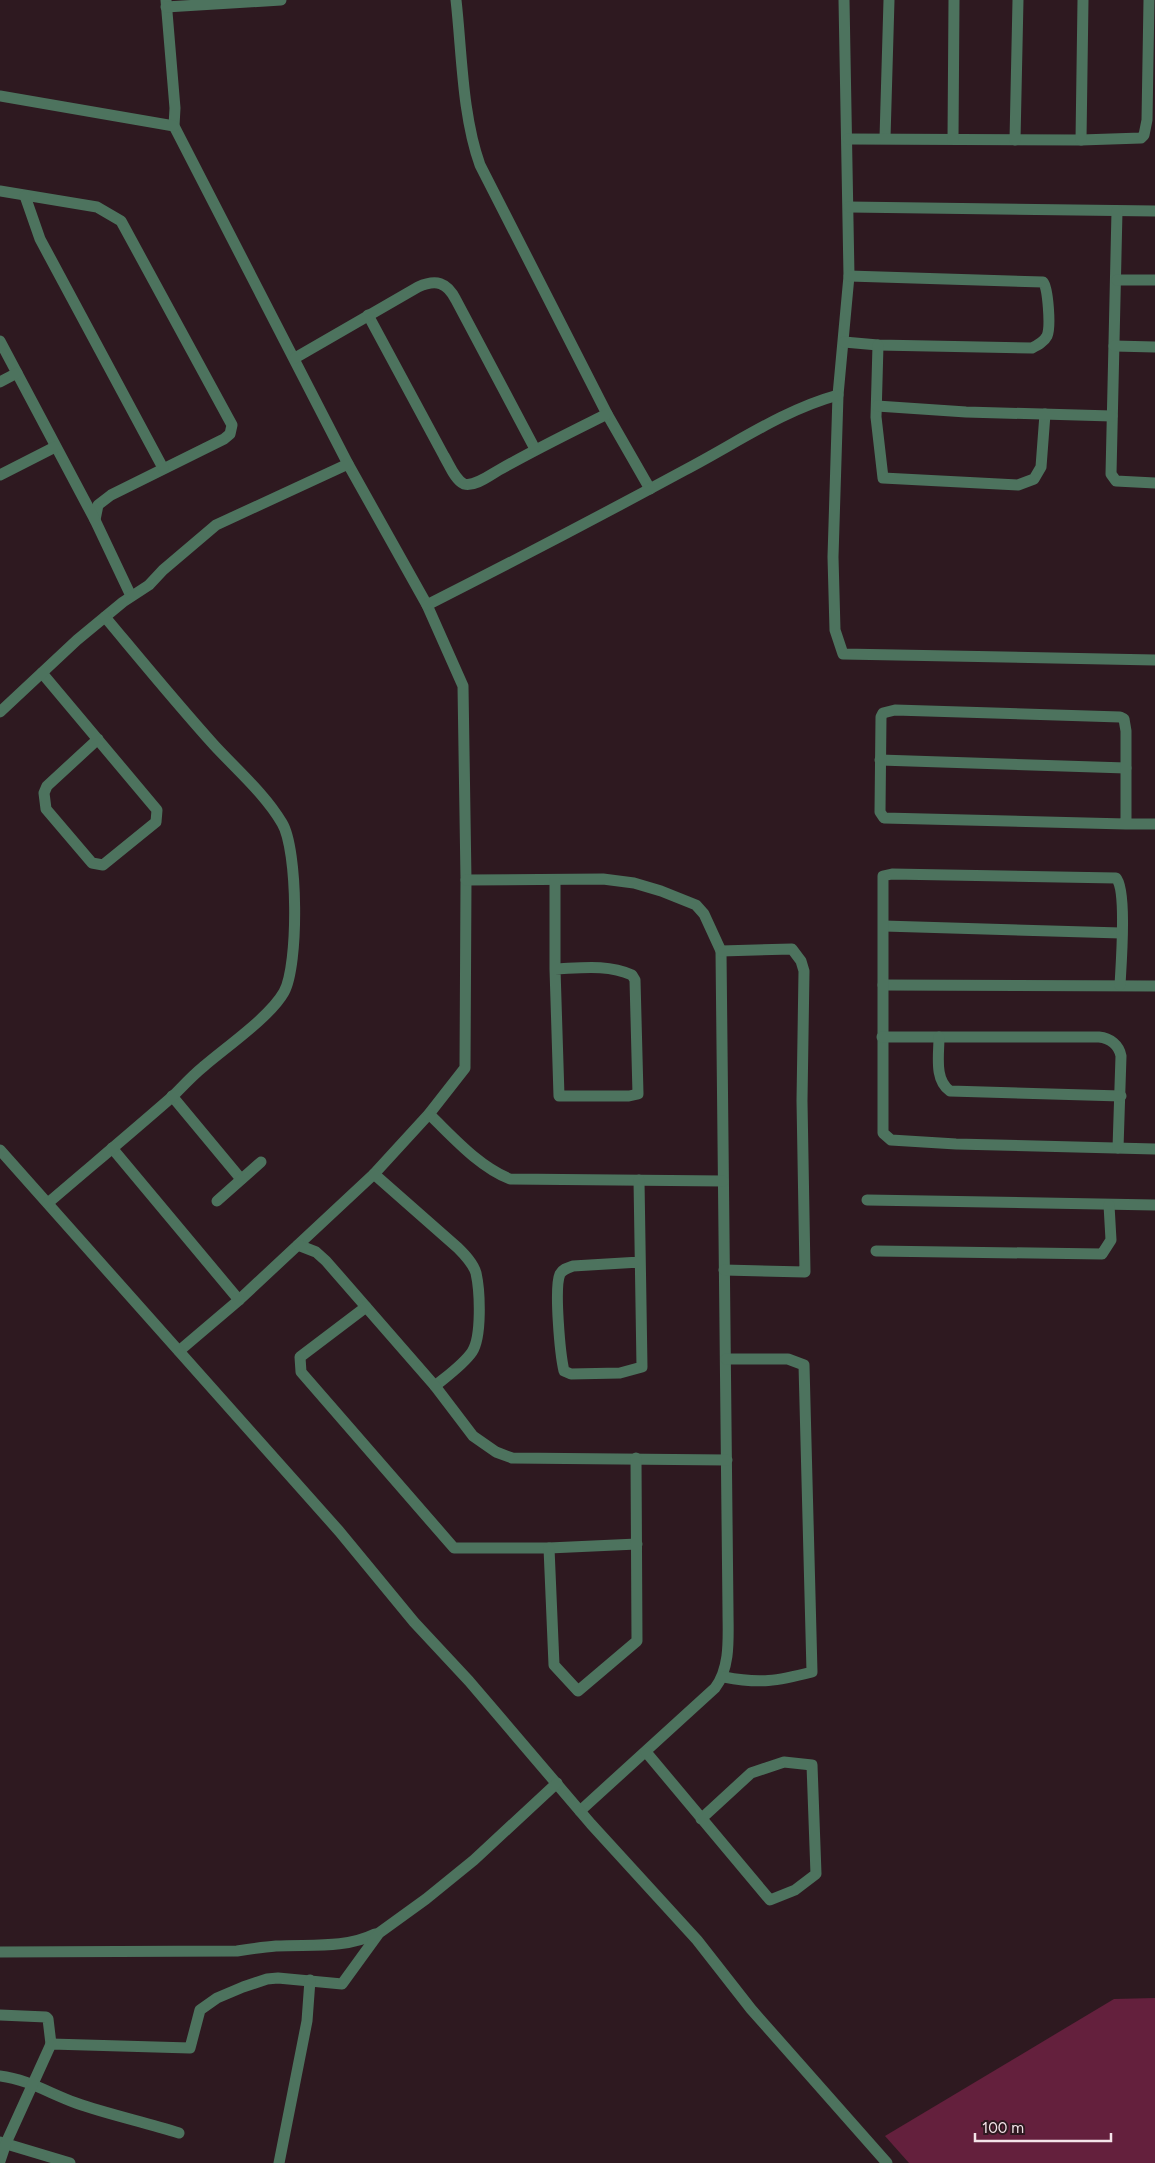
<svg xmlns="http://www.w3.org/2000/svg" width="1155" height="2163" viewBox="0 0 1155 2163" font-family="Figtree,sans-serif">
<rect width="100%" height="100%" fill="#2e1920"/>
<!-- green -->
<path fill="#64203d" d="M1155,1998v165h-246l-24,-27 229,-137z"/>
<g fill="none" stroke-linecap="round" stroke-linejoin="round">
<!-- minor -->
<g stroke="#4d735e" stroke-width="11">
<path d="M166,0l9,108 -1,18 174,338 79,141 36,81 3,194 -1,188 -36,46 -55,60 -135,126 -60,51"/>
<path d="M456,0c6,53 6,115 24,165l127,249 43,75"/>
<path d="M844,0l5,276 -11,119 -5,162 2,73 8,24 312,6"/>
<path d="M166,7l115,-7"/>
<path d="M0,96l174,30"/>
<path d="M885,138l4,-138"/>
<path d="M848,139l233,1 60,-2 3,-3 3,-15 2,-120"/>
<path d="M953,139l1,-139"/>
<path d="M1015,140l3,-140"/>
<path d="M1081,140l2,-140"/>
<path d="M0,191l97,16 24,14 111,204 -2,9 -6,5 -113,56 -13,10 -3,15"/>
<path d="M25,196l15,43 123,229"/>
<path d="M849,207l306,4"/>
<path d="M1117,211l-6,263 5,7 39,2"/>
<path d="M1117,280h38"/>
<path d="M368,315l76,141c5,8 11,24 20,28 11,3 26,-9 35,-14 35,-20 72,-38 108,-56"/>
<path d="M0,341l95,179 36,76"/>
<path d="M844,342l34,3 154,3c6,-3 12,-6 15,-12 4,-9 1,-48 -4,-54l-194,-6"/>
<path d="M878,345l-2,72 7,61 135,7 16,-6 7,-12 4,-53"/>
<path d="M1114,346l41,1"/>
<path d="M295,358l123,-71c18,-8 29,-5 38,13l79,149"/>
<path d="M0,382l17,-9"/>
<path d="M877,406l89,6 146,4"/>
<path d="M0,475l55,-28"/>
<path d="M427,605c87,-44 173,-89 258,-135 50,-26 98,-60 153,-75"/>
<path d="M42,673l115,137 -1,12 -53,43 -11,-2 -46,-54 -2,-16 3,-7 51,-47"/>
<path d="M0,712l77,-72 46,-38 26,-17 14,-15 53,-45 132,-61"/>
<path d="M880,760l246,8"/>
<path d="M1126,824v-93l-2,-12 -4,-2 -225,-7 -12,3 -2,4 -1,95 4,6 242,6h29"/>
<path d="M466,880l137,-1 31,4 27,8 35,14 8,9 17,37 7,660c0,25 3,56 -13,77l-135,123"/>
<path d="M884,926l237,7"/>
<path d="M721,951l71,-2 9,12 3,10 -2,130 3,171 -81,-2"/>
<path d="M555,969c26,-1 52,-5 77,6l3,5 3,114 -9,2h-70l-4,-127v-88"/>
<path d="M883,985l272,1"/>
<path d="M1120,985c1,-19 7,-96 -4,-107l-224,-4 -9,2v257l8,7 65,4 199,5"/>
<path d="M882,1037h217c11,1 20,8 22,19l-3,92"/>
<path d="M939,1037c0,18 -5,43 11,54l171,5"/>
<path d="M172,1096l69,83"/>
<path d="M429,1114c24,23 49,52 81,65l213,2"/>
<path d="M112,1148l127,152"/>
<path d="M0,1150l339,381 75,91 55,59 122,143 106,116 54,69 136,154"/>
<path d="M374,1174l84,74c7,7 15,15 18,25 4,18 6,64 -4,79 -9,13 -25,24 -37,34"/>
<path d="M639,1180l3,187 -22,6 -49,1 -7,-3c-4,-17 -10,-84 -4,-97 3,-5 7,-6 13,-8l67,-4"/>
<path d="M867,1200l288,5"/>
<path d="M217,1201l44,-39"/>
<path d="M48,1203c42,-36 84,-71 125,-107 10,-10 19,-20 30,-29 23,-20 67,-50 81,-75 15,-27 14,-143 -2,-169 -17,-29 -45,-53 -68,-78 -37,-41 -73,-85 -109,-128"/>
<path d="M298,1245l18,7 10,9 109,125 38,50 23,16 16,6 215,2"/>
<path d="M876,1251l226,3 9,-14 -2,-35"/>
<path d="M366,1307l-66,50 1,15 153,176h95l88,-4"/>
<path d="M549,1548l5,117 24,26 59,-50 -1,-183"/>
<path d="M724,1677c36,7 53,4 88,-5l-8,-307 -16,-6h-62"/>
<path d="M646,1752l124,148 25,-10 21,-16 -4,-109 -28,-3 -33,11 -50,46"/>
<path d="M0,1952l237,-1c13,-2 26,-4 39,-5 34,-2 68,3 99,-12"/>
<path d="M0,2015l46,2 2,2 3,25"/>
<path d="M0,2076c27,3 51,18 76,27 34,12 69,19 103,30"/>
<path d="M0,2142l70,21"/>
<path d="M0,2161l6,-18 45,-99 139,4 10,-38 17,-12 26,-11 24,-8 11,-1 64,6 37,-51 47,-34 48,-39 83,-77"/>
<path d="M279,2163l28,-142 3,-41"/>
</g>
</g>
<!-- scale -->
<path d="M975 2133v8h136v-8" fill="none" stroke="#f4e4e9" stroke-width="2.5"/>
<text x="982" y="2133" font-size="15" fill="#f4e4e9" stroke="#2e1920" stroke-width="4" paint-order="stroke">100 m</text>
</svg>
